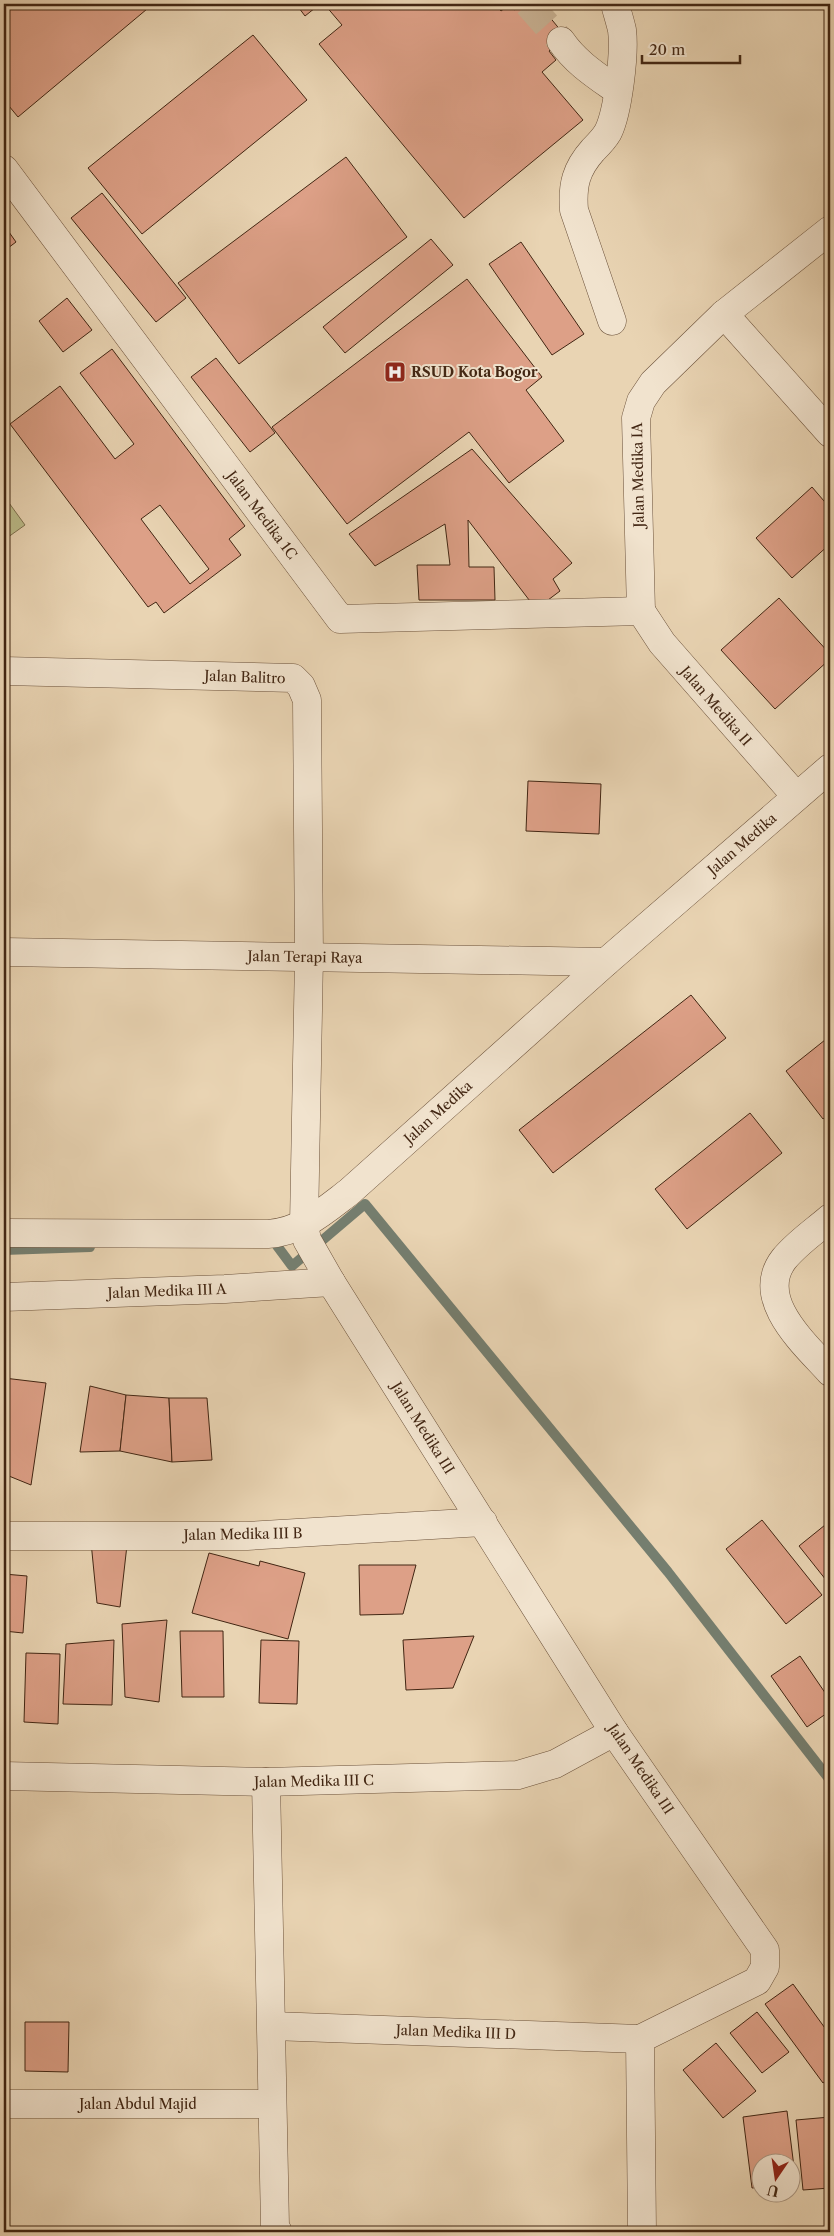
<svg xmlns="http://www.w3.org/2000/svg" width="834" height="2236" viewBox="0 0 834 2236" font-family="'Libre Caslon Text',serif">
<rect width="100%" height="100%" fill="#e9d4b3"/>
<filter id="stains"><feTurbulence type="fractalNoise" baseFrequency=".004" numOctaves="4"/><feColorMatrix values="0 0 0 0 .2 0 0 0 0 .09 0 0 0 0 .02 0 0 0 .5 -.17"/></filter>
<radialGradient id="worn" r=".72"><stop offset=".6" stop-color="#630" stop-opacity="0"/><stop offset="1" stop-color="#630" stop-opacity=".3"/></radialGradient>
<!-- green -->
<path fill="#bbbb89" stroke="#7e704e" d="M4,496l21,29 -21,15z"/>
<g fill="none" stroke-linecap="round" stroke-linejoin="round">
<!-- stream -->
<g stroke="#757e6f" stroke-width="10">
<path d="M270,1239h2l20,27 73,-62 303,368 162,208"/>
<path d="M4,1250l86,-3"/>
</g>
</g>
<!-- building -->
<g fill="#dda087" stroke="#422613" fill-rule="evenodd">
<path d="M4,4h149l-135,113 -14,-17z"/>
<path d="M296,4h24l-15,12z"/>
<path d="M327,4h168l6,7 9,-7 4,6 8,-6h17l27,33 -17,14 7,9 -14,12 41,48 -119,98 -145,-174 23,-19 -17,-20z"/>
<path d="M253,35l54,65 -165,134 -54,-66z"/>
<path d="M346,157l61,80 -168,127 -61,-81z"/>
<path d="M102,193l84,105 -30,24 -85,-104z"/>
<path d="M4,225l12,17 -12,9z"/>
<path d="M431,239l22,26 -108,88 -22,-26z"/>
<path d="M521,242l63,92 -32,21 -63,-91z"/>
<path d="M467,279l75,98 -16,13 38,51 -55,42 -40,-51 -122,92 -75,-97z"/>
<path d="M67,298l25,32 -29,22 -24,-31z"/>
<path d="M112,349l133,177 -16,13 12,16 -77,58 -8,-11 -8,5 -138,-183 50,-38 55,73 19,-15 -54,-71zM160,505l49,64 -19,15 -49,-65z"/>
<path d="M216,358l59,75 -25,19 -59,-75z"/>
<path d="M472,449l100,114 -19,16 7,12 -24,18 -68,-89 1,47h25l1,33h-76l-2,-35h33l-5,-41 -70,42 -26,-32z"/>
<path d="M812,487l18,21v36l-38,34 -36,-40z"/>
<path d="M779,598l51,56v5l-55,50 -54,-59z"/>
<path d="M528,781l73,3 -2,50 -73,-3z"/>
<path d="M691,995l35,43 -173,135 -34,-43z"/>
<path d="M830,1036v77l-7,6 -37,-48z"/>
<path d="M750,1113l32,40 -95,76 -32,-40z"/>
<path d="M4,1378l42,5 -15,102 -27,-11z"/>
<path d="M90,1386l36,9 -6,56 -40,1z"/>
<path d="M126,1395l43,3 3,64 -52,-11z"/>
<path d="M169,1398h38l5,62 -40,2z"/>
<path d="M762,1520l60,75 -36,29 -60,-75z"/>
<path d="M830,1521v64l-31,-39z"/>
<path d="M91,1542l36,3 -7,62 -23,-4z"/>
<path d="M209,1553l50,13 1,-5 45,12 -17,66 -96,-26z"/>
<path d="M359,1565h57l-13,49 -43,1z"/>
<path d="M4,1574l23,2 -4,57 -19,-2z"/>
<path d="M167,1620l-8,82 -34,-5 -3,-73z"/>
<path d="M180,1631h43l1,66h-42z"/>
<path d="M474,1636l-21,52 -47,2 -3,-50z"/>
<path d="M114,1640l-2,65 -49,-1 3,-60z"/>
<path d="M261,1640l38,1 -2,63 -38,-1z"/>
<path d="M26,1653l34,1 -2,70 -34,-2z"/>
<path d="M800,1656l30,44v11l-23,16 -36,-51z"/>
<path d="M793,1984l37,51v43l-7,5 -58,-79z"/>
<path d="M757,2012l32,40 -27,21 -32,-40z"/>
<path d="M25,2022h44l-1,50 -43,-1z"/>
<path d="M716,2043l40,48 -33,27 -40,-48z"/>
<path d="M787,2111l9,72h-4v-19h-30v23l-10,1 -9,-71z"/>
<path d="M830,2117v71l-27,2 -7,-70z"/>
</g>
<g fill="none" stroke-linecap="round" stroke-linejoin="round">
<!-- minor-tunnel -->
<path stroke="#c8b193" stroke-width="28" stroke-dasharray="28 14" stroke-linecap="butt" d="M528,4l33,37"/>
<!-- minor casing -->
<g stroke="#6c523b" stroke-width="29">
<g id="minor">
<path d="M561,41c15,22 36,35 57,50"/>
<path d="M4,169l336,450 301,-8"/>
<path d="M724,314l106,119"/>
<path d="M612,321l-38,-111c-2,-25 2,-41 19,-60 5,-5 11,-11 15,-18 10,-20 17,-79 14,-102 -2,-9 -5,-18 -7,-26"/>
<path d="M641,611l-5,-193 5,-17 12,-18 71,-69 106,-84"/>
<path d="M641,611l21,32 134,153"/>
<path d="M4,671l289,7 8,8 6,14 2,257 -5,268 3,15 24,42 283,450 151,218v17l-8,14 -117,58 2,193"/>
<path d="M4,952l602,10"/>
<path d="M830,1218c-15,13 -33,25 -46,41 -31,40 21,85 46,113"/>
<path d="M4,1233l264,1c33,-2 56,-23 81,-42l257,-230 224,-194"/>
<path d="M4,1297l221,-8 106,-7"/>
<path d="M4,1536h243l236,-14"/>
<path d="M4,1776l262,6 252,-7 37,-11 59,-32"/>
<path d="M266,1782c4,148 5,296 9,444l3,6"/>
<path d="M272,2026l368,13"/>
<path d="M4,2104h267"/>
</g>
</g>
<!-- minor -->
<use href="#minor" stroke="#f1e3ce" stroke-width="28"/>
</g>
<!-- icons -->
<defs>
<g id="hospital-square" transform="scale(1.125)"><rect x="-9" y="-9" width="18" height="18" rx="4" fill="#8f2418" stroke="#f1e3ce"/><path d="M-5-5h3v3.5h4V-5h3V5h-3V1.5h-4V5h-3Z" fill="#fff"/></g>
</defs>
<g fill-rule="evenodd">
<use href="#hospital-square" x="395" y="372"/>
</g>
<g text-anchor="middle" stroke-width="4" stroke-linejoin="round" paint-order="stroke">
<!-- poi labels -->
<g font-size="14" font-weight="bold" fill="#422613" stroke="#f1e3ce" text-anchor="start">
<text x="411" y="377">RSUD Kota Bogor</text>
</g>
<!-- street labels -->
<g font-size="14" fill="#422613" stroke="#f1e3ce">
<text transform="translate(638 475) rotate(-91)" y="5">Jalan Medika IA</text>
<text transform="translate(262 515) rotate(53)" y="5">Jalan Medika 1C</text>
<text transform="translate(245 677) rotate(2)" y="5">Jalan Balitro</text>
<text transform="translate(716 706) rotate(49)" y="5">Jalan Medika II</text>
<text transform="translate(742 844) rotate(-41)" y="5">Jalan Medika</text>
<text transform="translate(305 957) rotate(1)" y="5">Jalan Terapi Raya</text>
<text transform="translate(438 1112) rotate(-42)" y="5">Jalan Medika</text>
<text transform="translate(167 1291) rotate(-2)" y="5">Jalan Medika III A</text>
<text transform="translate(423 1428) rotate(58)" y="5">Jalan Medika III</text>
<text transform="translate(243 1534) rotate(-1)" y="5">Jalan Medika III B</text>
<text transform="translate(641 1769) rotate(56)" y="5">Jalan Medika III</text>
<text transform="translate(314 1781) rotate(-1)" y="5">Jalan Medika III C</text>
<text transform="translate(456 2032) rotate(2)" y="5">Jalan Medika III D</text>
<text x="138" y="2109">Jalan Abdul Majid</text>
</g>
</g>
<!-- margin -->
<rect width="834" height="2236" fill="none" stroke="#e9d4b3" stroke-width="20"/>
<rect x="5" y="5" width="824" height="2226" fill="none" stroke="#422613" stroke-width="2.5"/>
<rect x="10" y="10" width="814" height="2216" fill="none" stroke="#422613"/>
<!-- north arrow -->
<g transform="translate(776 2178) rotate(193)"><circle r="24" fill="#f1e3ce" stroke="#ab9783"/>
<path d="M0-4L9 19L0 12L-9 19Z" fill="#8f2418"/>
<text y="-8" font-size="14" font-weight="bold" text-anchor="middle" fill="#422613">U</text>
</g>
<!-- scale -->
<path d="M642 55v8h98v-8" fill="none" stroke="#422613" stroke-width="2.5"/>
<text x="649" y="55" font-size="15" fill="#422613" stroke="#f1e3ce" stroke-width="4" paint-order="stroke">20 m</text>
<rect width="100%" height="100%" filter="url(#stains)"/>
<rect width="100%" height="100%" fill="url(#worn)"/>
</svg>
